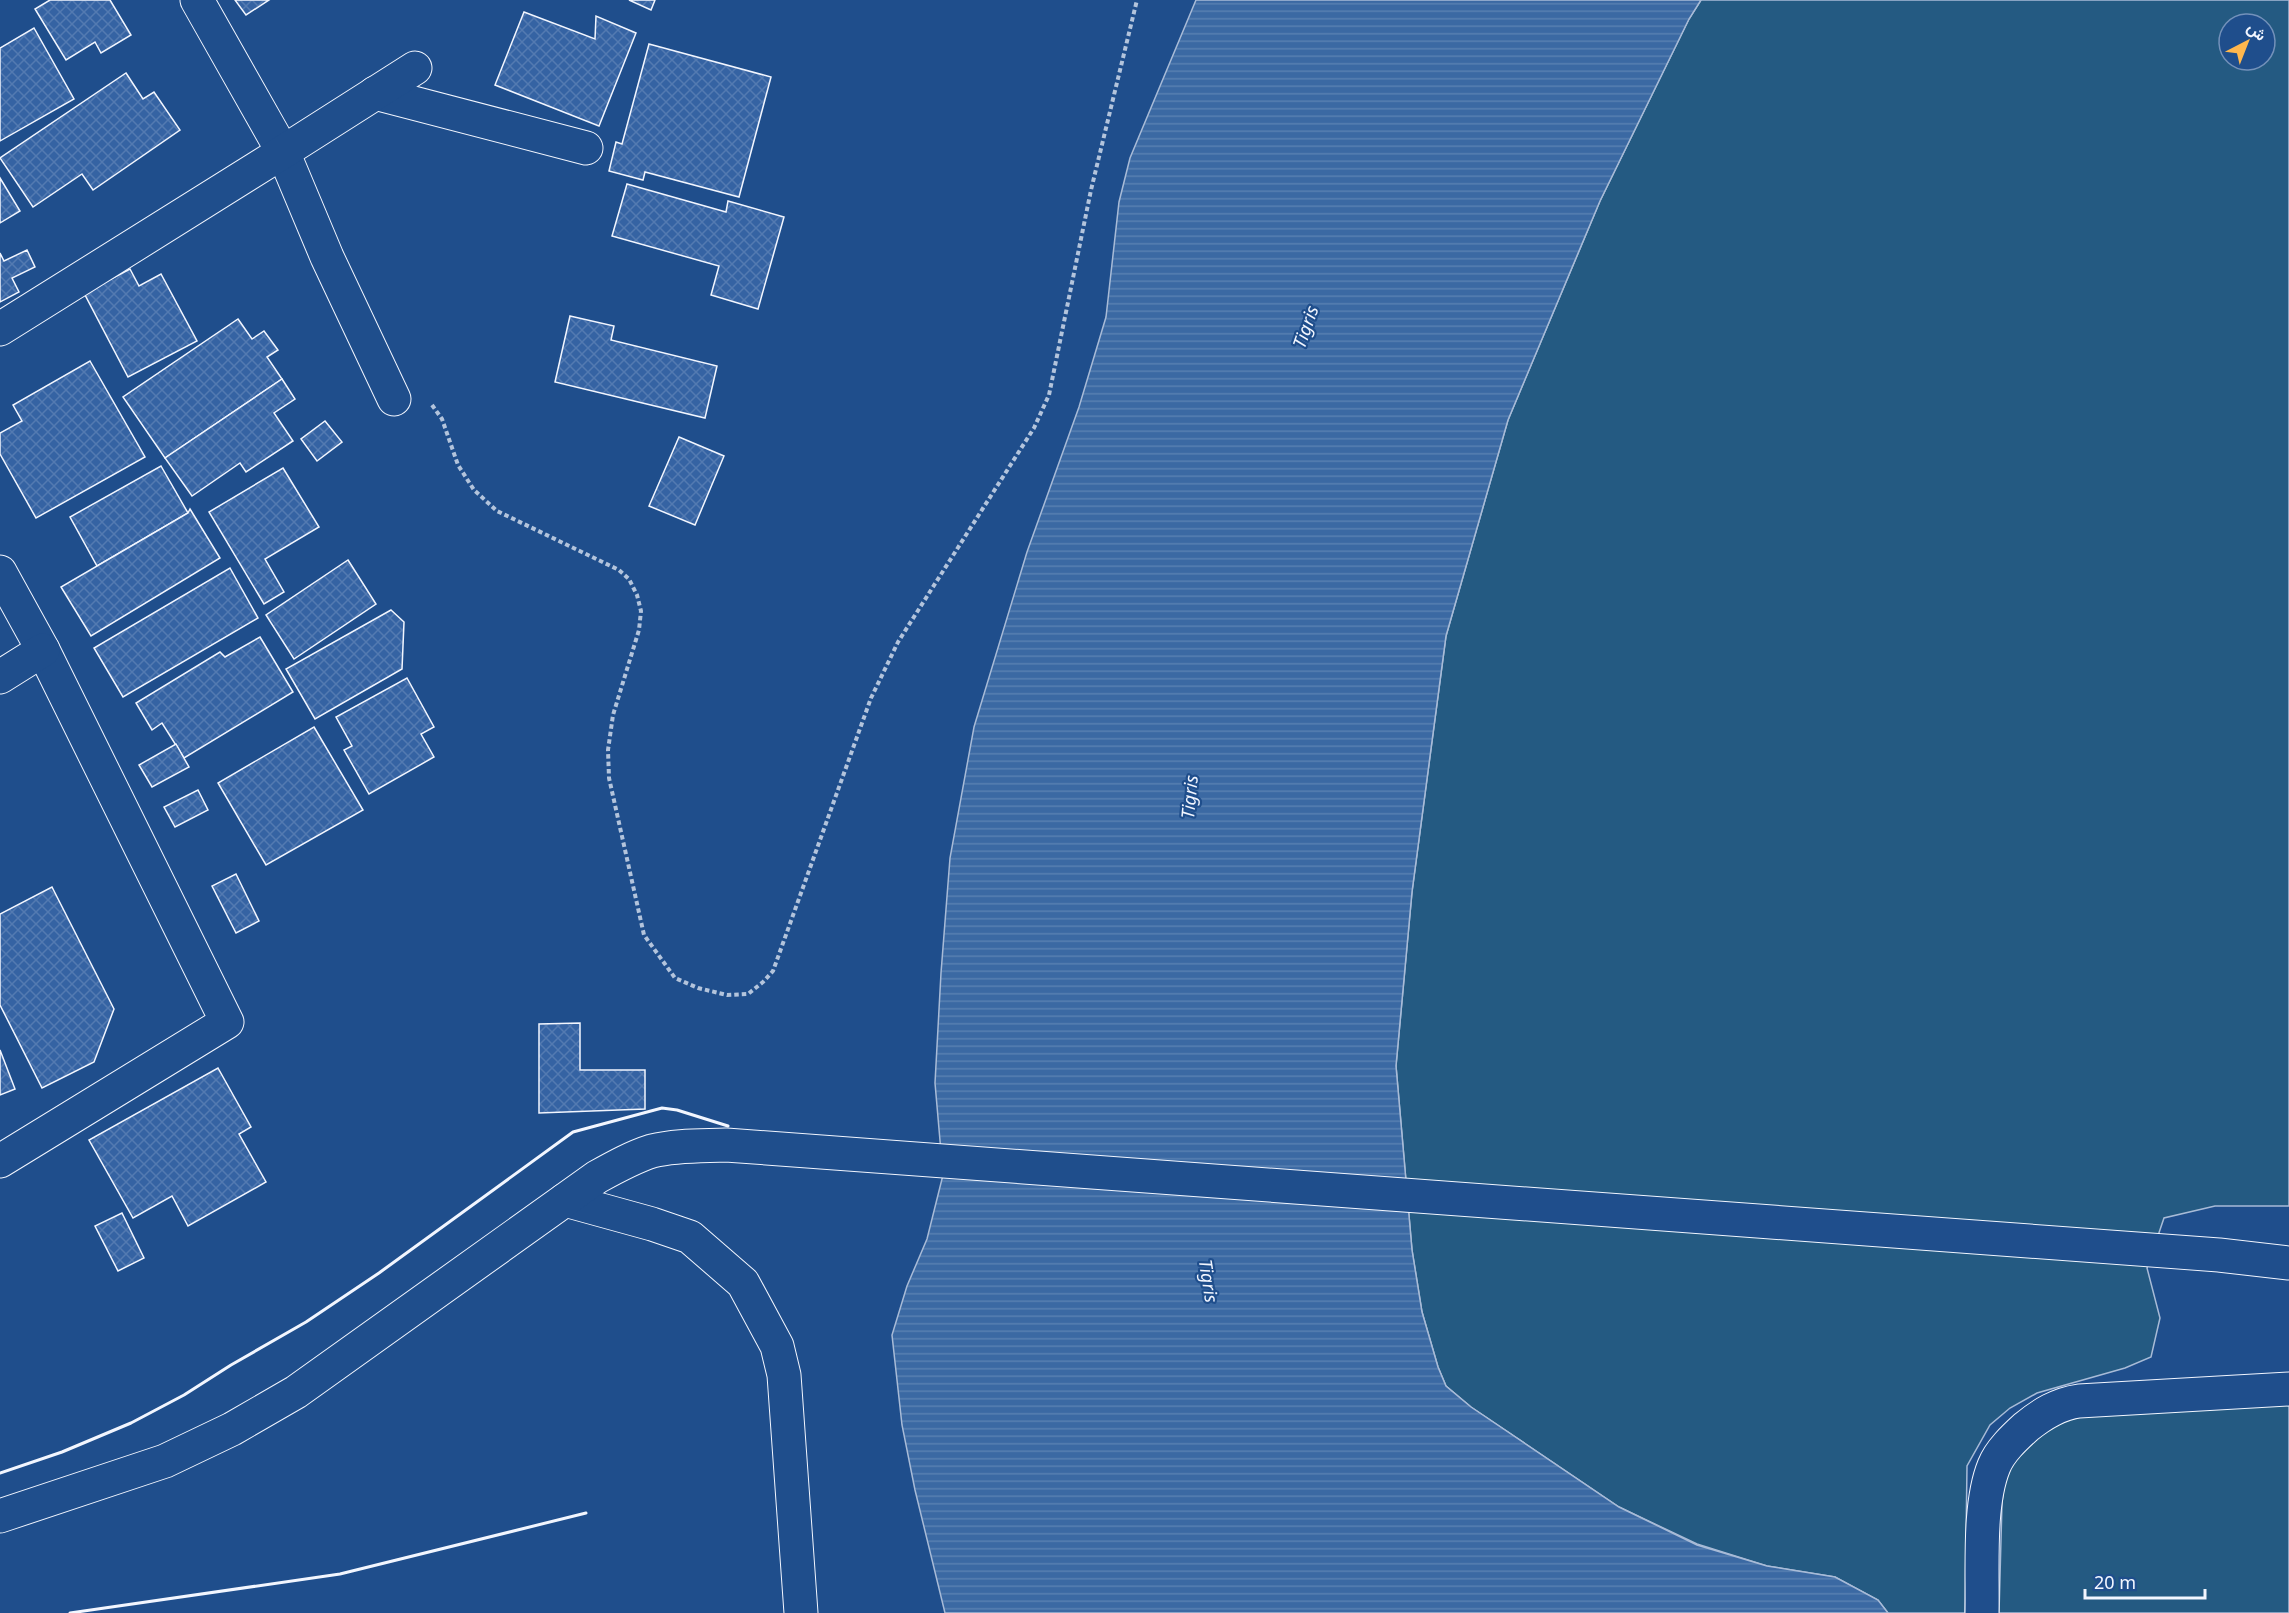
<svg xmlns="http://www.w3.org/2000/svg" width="2289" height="1613" viewBox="0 0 2289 1613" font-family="'Noto Sans',Vazirmatn,sans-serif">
<defs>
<pattern id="water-rules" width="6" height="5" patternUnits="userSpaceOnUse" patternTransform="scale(1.5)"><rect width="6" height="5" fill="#3b69a3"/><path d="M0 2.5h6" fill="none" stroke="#587fb1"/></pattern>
<pattern id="building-cross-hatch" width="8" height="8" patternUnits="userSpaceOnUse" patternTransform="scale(1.5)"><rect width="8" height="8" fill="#3563a3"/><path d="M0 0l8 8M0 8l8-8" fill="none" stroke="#537ab1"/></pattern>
</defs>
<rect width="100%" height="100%" fill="#1f4e8c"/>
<!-- green -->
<g fill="#245a82" stroke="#a8bbd7" stroke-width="1.5" fill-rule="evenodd">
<path d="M1701,0h588v1206h-74l-51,12 -17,50 13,50 -9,39 -26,11 -88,25 -27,15 -20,17 -23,41 -2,147h-77l-10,-13 -43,-23 -68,-11 -70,-22 -78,-37 -148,-100 -25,-21 -8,-19 -16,-55 -10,-62 -16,-184 16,-174 34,-256 62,-216 92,-219 89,-182zM2229,24h36v36h-36z"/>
<path d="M2289,1399v214h-290l3,-110 3,-26 14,-24 23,-19 26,-16z"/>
</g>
<!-- water -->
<path fill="url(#water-rules)" stroke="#a8bbd7" stroke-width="1.5" d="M1196,0h505l-12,19 -89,182 -92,219 -62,216 -34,256 -16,174 16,184 10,62 16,55 8,19 25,21 148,100 78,38 70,21 68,11 43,23 10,13h-943l-30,-123 -13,-65 -10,-90 15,-49 20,-47 16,-64 -8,-92 6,-110 9,-115 24,-131 53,-175 52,-145 27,-90 13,-115 11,-44z"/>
<!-- building -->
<g fill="url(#building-cross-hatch)" stroke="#f2f6ff" stroke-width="1.5">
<path d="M50,0h60l21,35 -30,18 -6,-11 -29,18 -31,-51z"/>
<path d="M235,0h34l-23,15z"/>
<path d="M629,0h26l-4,10z"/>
<path d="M524,12l71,27 1,-23 40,17 -37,93 -104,-41z"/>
<path d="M34,28l40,71 -74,42v-93z"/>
<path d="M649,44l122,33 -32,120 -94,-25 -2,8 -34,-9 7,-29 6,2z"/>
<path d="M126,73l17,26 11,-7 26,38 -87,60 -11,-16 -49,33 -33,-49z"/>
<path d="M0,178l20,33 -20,12z"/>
<path d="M627,184l99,28 2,-11 56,16 -26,92 -47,-14 8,-29 -107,-30z"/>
<path d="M27,250l8,17 -23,11 7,14 -19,10v-49l4,8z"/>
<path d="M130,269l9,17 22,-12 36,67 -69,36 -44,-84z"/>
<path d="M570,316l44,10 -3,14 106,26 -12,52 -150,-36z"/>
<path d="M238,319l14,20 12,-8 14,19 -11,7 15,22 -117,79 -42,-61z"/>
<path d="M90,361l55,96 -109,61 -36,-64v-21l22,-12 -9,-16z"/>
<path d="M282,379l13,20 -21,14 19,28 -47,31 -6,-9 -48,33 -27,-38z"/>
<path d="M325,421l17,21 -25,19 -16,-22z"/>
<path d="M679,437l45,19 -29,69 -46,-19z"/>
<path d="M161,466l27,47 -91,53 -27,-49z"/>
<path d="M283,468l36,59 -54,32 19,33 -20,12 -55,-92z"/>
<path d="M190,509l30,49 -129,78 -30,-49 127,-74z"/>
<path d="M348,560l28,44 -82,55 -28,-44z"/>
<path d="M230,568l28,50 -135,79 -29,-49z"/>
<path d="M391,610l13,12 -2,47 -87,50 -29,-50z"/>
<path d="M260,637l33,55 -109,66 -22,-35 -10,7 -16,-27 84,-51 5,5z"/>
<path d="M407,678l27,49 -13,7 13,23 -65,37 -25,-44 8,-4 -16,-29z"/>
<path d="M314,727l49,83 -97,55 -48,-82z"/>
<path d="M176,744l13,23 -37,20 -13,-22z"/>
<path d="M198,790l10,20 -33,17 -11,-20z"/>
<path d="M236,874l23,47 -23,12 -24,-47z"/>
<path d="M52,887l62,122 -20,53 -52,26 -42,-83v-91z"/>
<path d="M580,1023v47h65v39l-106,4v-89z"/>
<path d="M0,1050l15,39 -15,6z"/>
<path d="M218,1068l33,59 -12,7 27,48 -78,44 -16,-30 -39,22 -44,-78z"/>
<path d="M122,1213l22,45 -26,13 -23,-45z"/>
</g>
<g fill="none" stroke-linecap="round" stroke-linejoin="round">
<!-- minor casing -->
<g stroke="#f2f6ff" stroke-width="35">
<g id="minor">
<path d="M197,0l86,152 44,105 67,142"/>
<path d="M375,93l211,55"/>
<path d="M0,329l283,-177 132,-84"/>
<path d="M0,572l43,78 184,372 -227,139"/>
<path d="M0,677l43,-27"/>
<path d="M565,1200l87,24 38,13 53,46 34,63 7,29 17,238"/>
<path d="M0,1516l165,-55 67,-32 64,-37 301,-215c18,-10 36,-20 55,-26 24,-6 50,-5 74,-6l1493,110 70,8"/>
<path d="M1982,1613c1,-43 -4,-108 12,-147 6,-15 20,-28 32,-39 16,-13 32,-23 53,-26l210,-12"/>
</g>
</g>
<!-- path -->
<path stroke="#b3c4dc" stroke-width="4" stroke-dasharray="4.5 3" stroke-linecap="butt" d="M432,405l10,14 16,46 16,25 23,21 122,59 10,9 8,16 4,16 -2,19 -26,85 -5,35 1,28 35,157 31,43 23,10 29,7 21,-1 15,-12 10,-11 98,-273 27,-56 136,-214 15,-33 42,-205 46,-190"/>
<!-- minor -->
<use href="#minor" stroke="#1f4e8c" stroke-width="33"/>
<!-- wall -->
<g stroke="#f2f6ff" stroke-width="3">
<path d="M0,1473l62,-21 69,-29 53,-28 47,-30 75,-43 73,-49 194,-141 89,-24 15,2 51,16"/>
<path d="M70,1613l270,-39 246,-61"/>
</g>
</g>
<g text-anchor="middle" stroke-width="4.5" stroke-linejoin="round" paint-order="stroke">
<!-- water labels -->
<g font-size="18" font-style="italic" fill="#f2f6ff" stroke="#1f4e8c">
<text transform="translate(1306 327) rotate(-71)" y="6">Tigris</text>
<text transform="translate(1190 797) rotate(-85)" y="6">Tigris</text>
<text transform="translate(1208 1281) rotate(81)" y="6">Tigris</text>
</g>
</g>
<!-- north arrow -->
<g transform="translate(2247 42) rotate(42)"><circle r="28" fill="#1f4e8c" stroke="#7391ba" stroke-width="1.5"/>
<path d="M0-4.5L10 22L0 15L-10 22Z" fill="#ffb74d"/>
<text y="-9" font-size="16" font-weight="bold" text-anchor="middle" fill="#f2f6ff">ش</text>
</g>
<!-- scale -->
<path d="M2085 1589v9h120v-9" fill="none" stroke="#f2f6ff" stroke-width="3"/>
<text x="2094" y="1589" font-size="18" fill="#f2f6ff" stroke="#1f4e8c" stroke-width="4.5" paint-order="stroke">20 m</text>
</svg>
